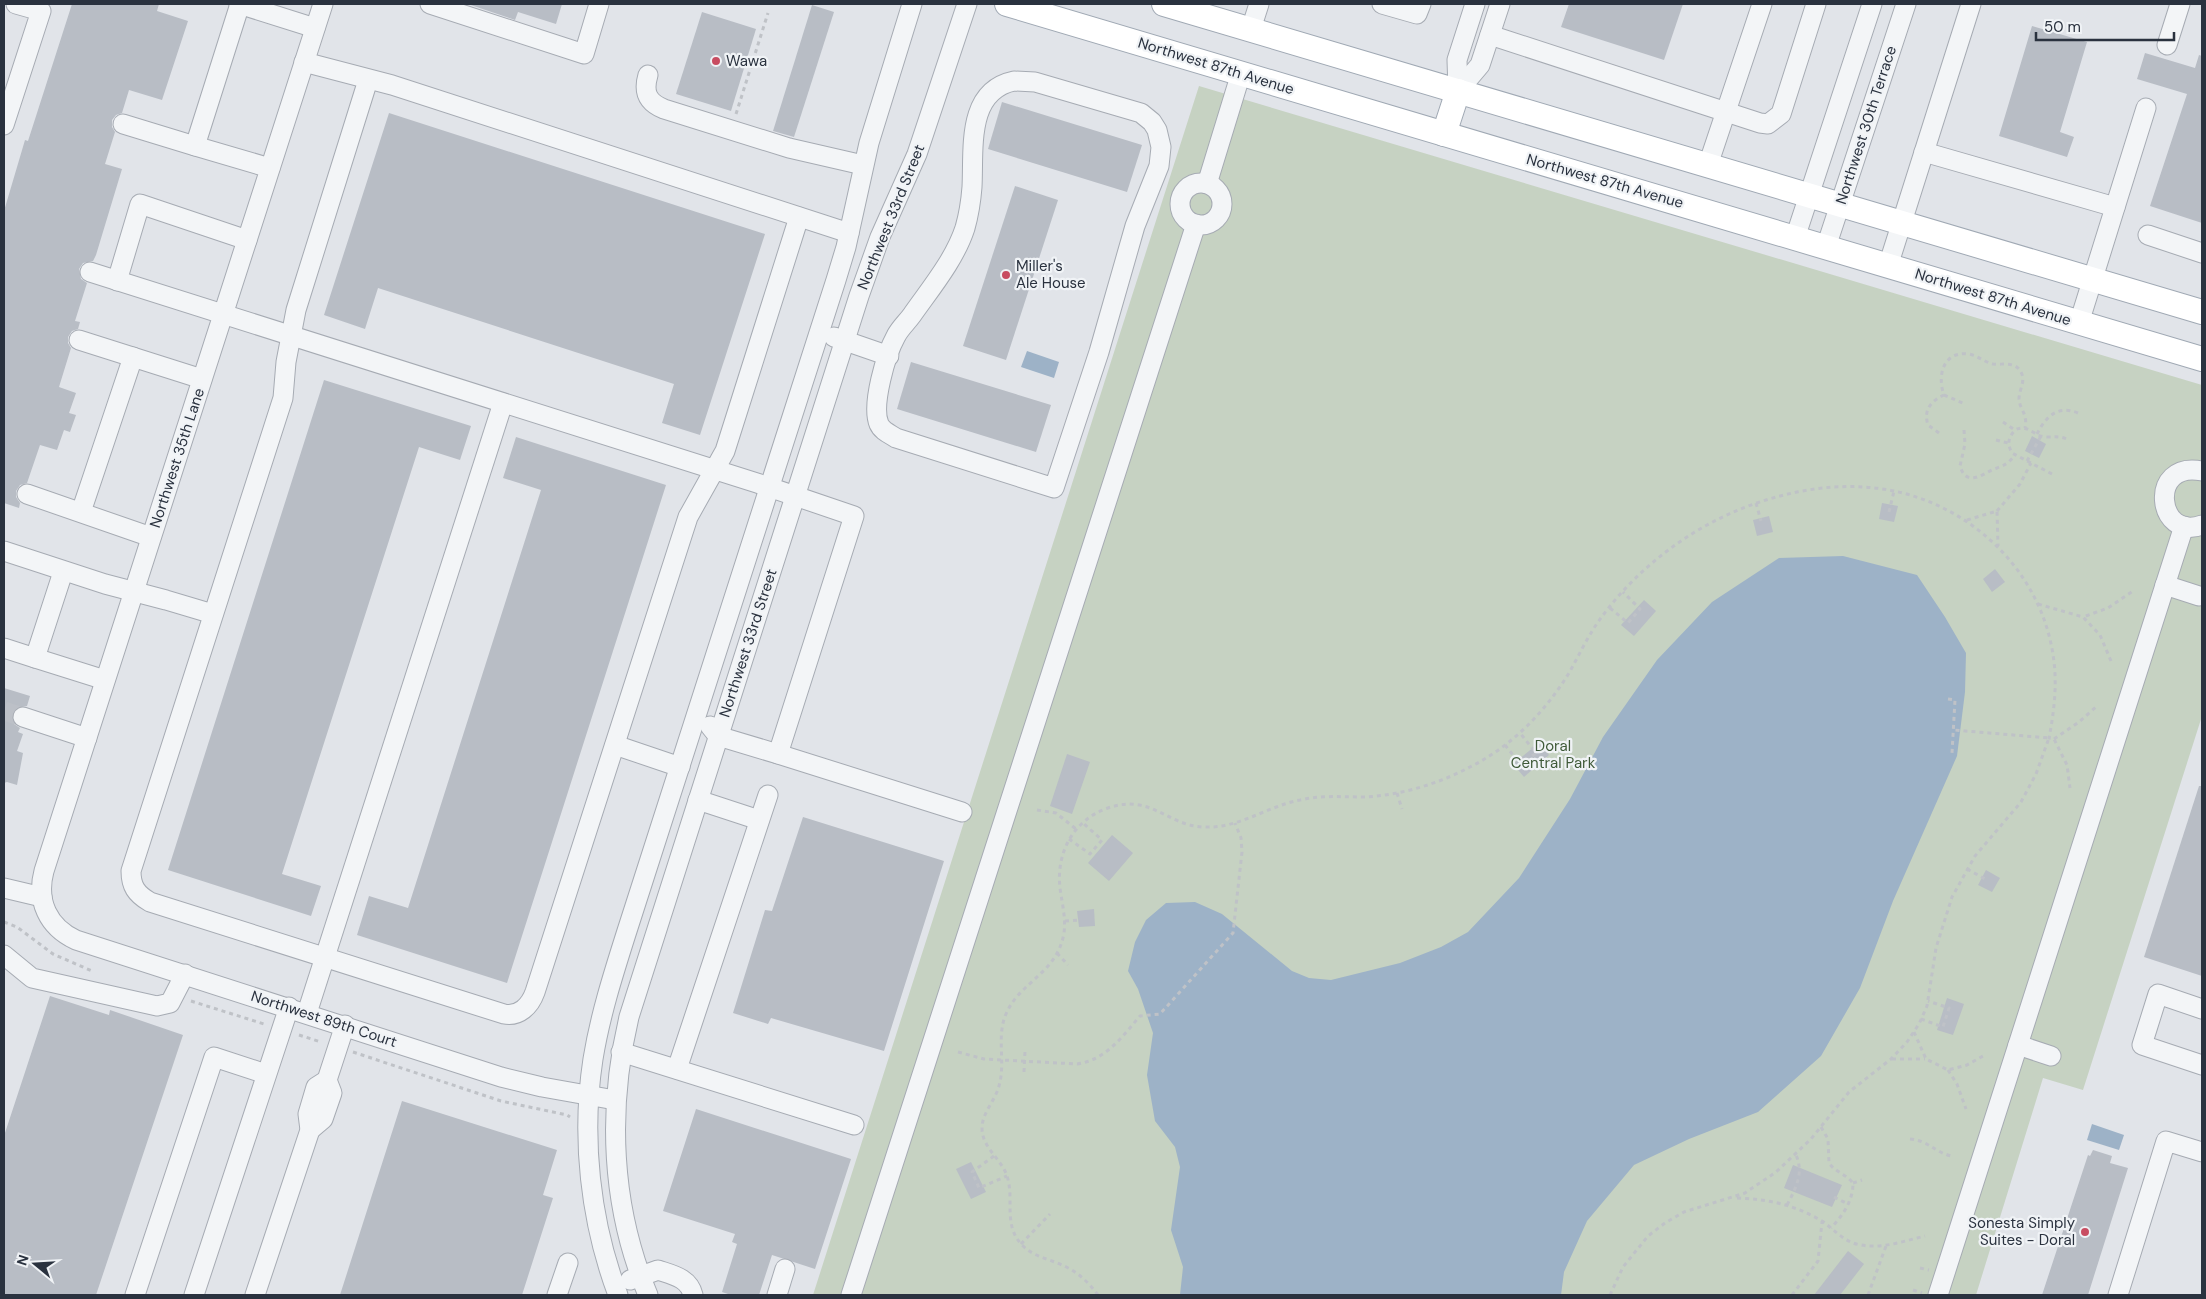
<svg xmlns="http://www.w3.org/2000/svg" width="2206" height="1299" viewBox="0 0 2206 1299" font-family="'DM Sans',sans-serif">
<rect width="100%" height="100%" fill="#e1e4e9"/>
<!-- green -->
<path fill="#c6d2c2" d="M1199,86l1003,299v331l-119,374 -40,-12 -67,217h-1163z"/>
<!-- water -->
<g fill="#9db2c7">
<path d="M1027,351l32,11 -5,16 -33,-11z"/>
<path d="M1843,556l74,19 28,42 21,36 -1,39 -8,64 -64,145 -33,87 -39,68 -63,56 -69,27 -55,26 -47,56 -23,51 -3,23h-381l3,-28 -12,-37 9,-63 -5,-20 -20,-26 -8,-46 6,-42 -15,-44 -10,-18 7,-29 11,-22 20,-17 29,-1 27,12 70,57 17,7 22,2 69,-17 41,-16 27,-15 51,-54 51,-79 33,-62 54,-77 55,-58 67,-44z"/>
<path d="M2092,1124l32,11 -5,15 -32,-10z"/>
</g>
<!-- building -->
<g fill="#b8bdc5">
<path d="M72,4h87l-2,7 31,10 -26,79 -33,-10 -7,23 -6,2 -4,5v7l3,5 -10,32 17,5 -26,86 -3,6 -10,2 -4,6 2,10 6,4 -12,38 5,1 -2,7 -6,2 -4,6v6l3,5 -12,39 17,6 -7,20 7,2 -6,17 -6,-2 -7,20 -17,-5 -13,38 -7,2 -4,6v6l4,6 -1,5 -15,-5v-292l21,-71 3,1z"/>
<path d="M468,4h94l-6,20 -38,-12 -3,8z"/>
<path d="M1569,4h114l-19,56 -103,-33z"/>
<path d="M812,5l22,7 -40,125 -21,-6z"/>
<path d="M702,12l54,17 -25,82 -55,-17z"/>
<path d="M2032,26l55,16 -27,90 14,5 -7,20 -68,-21z"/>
<path d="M2145,53l50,15 4,-13 3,1v167l-52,-17 37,-112 -50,-15z"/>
<path d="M1002,102l140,43 -15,47 -139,-43z"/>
<path d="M389,113l376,121 -65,201 -38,-12 12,-39 -296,-96 -13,41 -41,-14z"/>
<path d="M1015,186l43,14 -52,160 -43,-14z"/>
<path d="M911,362l140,43 -15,47 -139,-43z"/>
<path d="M324,380l147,46 -11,34 -41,-13 -137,427 39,12 -10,30 -143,-46z"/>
<path d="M2032,436l14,8 -7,14 -14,-7z"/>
<path d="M516,437l150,48 -159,498 -150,-48 12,-39 39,12 133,-418 -38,-12z"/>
<path d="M1882,503l16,3 -4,16 -15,-3z"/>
<path d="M1769,516l4,16 -16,4 -4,-16z"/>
<path d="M1995,569l10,13 -13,10 -9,-13z"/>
<path d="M1644,600l12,11 -22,25 -13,-11z"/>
<path d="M4,688l26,8 -3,10 -11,2 -4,6 2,10 6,4 -2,4 5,2 -6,17 6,2 -6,32 -10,-3 -3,1z"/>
<path d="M1539,743l10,12 -25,22 -11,-13z"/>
<path d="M1067,754l23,8 -18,52 -22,-8z"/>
<path d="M2199,786h3v190l-58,-19z"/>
<path d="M803,817l141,44 -60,190 -113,-33 -3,6 -35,-11 32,-103 7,1z"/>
<path d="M1112,835l21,18 -24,28 -21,-18z"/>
<path d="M1986,870l14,8 -8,14 -14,-7z"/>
<path d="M1094,909l1,17 -16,1 -2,-16z"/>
<path d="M50,996l59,19 1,-5 73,25 -87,260h-92v-159z"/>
<path d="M1947,998l17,6 -11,31 -16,-5z"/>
<path d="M402,1101l155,49 -14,45 10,3 -31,97h-182z"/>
<path d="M696,1109l155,50 -36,110 -43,-14 -13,40h-28l-9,-3 15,-48 -5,-2 3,-8 -72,-23z"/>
<path d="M2093,1150l19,6 -2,7 18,5 -40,127h-46l46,-140 2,1z"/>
<path d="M971,1162l15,30 -15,7 -15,-30z"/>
<path d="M1793,1165l49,20 -10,22 -48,-19z"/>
<path d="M1848,1251l16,13 -24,31h-26z"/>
</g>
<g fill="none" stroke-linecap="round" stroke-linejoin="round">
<!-- minor-tunnel -->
<path stroke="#bcc0c7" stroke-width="19" stroke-dasharray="19 9" stroke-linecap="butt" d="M4,711l19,6"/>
<!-- minor casing -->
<g stroke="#a6abb3" stroke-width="21">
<g id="minor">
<path d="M239,4l76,24"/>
<path d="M240,4l-45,142 75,22"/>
<path d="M323,4l-279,867c-8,30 4,56 32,69l425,137 41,10 73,13"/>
<path d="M430,4l154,50 15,-50"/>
<path d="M1382,4l35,10 4,-10"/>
<path d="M1251,29l8,-25"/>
<path d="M1490,35l270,88 8,1 13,-10 35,-110"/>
<path d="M2167,45l13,-41"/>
<path d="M304,62l88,23 457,148"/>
<path d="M648,75c-5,17 -1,27 16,34l125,39 74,17"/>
<path d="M368,80l-72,230 -10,52 -3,36 -152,473c0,15 5,23 19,31l354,112c15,3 26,-8 31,-22l153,-475 37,-66 74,-234"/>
<path d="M1014,81l21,1 106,31 11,9 5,8 4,17 -2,19 -24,60 -36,126 -45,136 -158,-50c-6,-4 -14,-7 -17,-14 -8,-19 7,-70 17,-88 4,-8 11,-14 16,-21 19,-27 43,-56 53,-87 4,-14 6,-28 7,-41 2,-38 -6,-96 42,-106z"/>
<path d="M1458,91l22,-26 20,-61"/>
<path d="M1458,91l-1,-31 18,-56"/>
<path d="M123,124l72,22"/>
<path d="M4,125l37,-114 -25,-7"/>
<path d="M1924,152l191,55"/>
<path d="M1708,165l54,-161"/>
<circle cx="1201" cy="204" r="21"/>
<path d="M1207,184l34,-111"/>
<path d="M2148,235l54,18"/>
<path d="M1795,238l77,-234"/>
<path d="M1826,247l80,-243"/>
<path d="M1888,266l83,-262"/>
<path d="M90,272l667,211 97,33 -76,238 -60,-18 -8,-10"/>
<path d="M117,281l23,-77 107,36"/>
<path d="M2079,323l67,-215"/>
<path d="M834,337l55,19"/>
<path d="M79,340l123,39"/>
<path d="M2202,471c-55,-11 -45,71 0,54"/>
<path d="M27,494l124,43"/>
<path d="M81,512l52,-155"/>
<path d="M4,551l101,33 61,16 47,14"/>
<path d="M63,572l-28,86 70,22"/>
<path d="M2165,585l34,11"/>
<path d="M4,648l31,10"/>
<path d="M23,717l64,21"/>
<path d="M615,745l65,22"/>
<path d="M778,754l184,58"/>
<path d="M698,800l61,20"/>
<path d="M4,888l38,9"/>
<path d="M4,955l28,23 125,28 13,-3 15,-29"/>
<path d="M2202,1009l-44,-15 -16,51 60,20"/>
<path d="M307,1013l196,-610"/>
<path d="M2018,1045l33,11"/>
<path d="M621,1052l233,73"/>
<path d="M677,1069l91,-274"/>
<path d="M310,1130l13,-11 9,-26 -5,-13"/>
<path d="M630,1280l28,-10c15,5 31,8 35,25"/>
<path d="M135,1295l79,-238 52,17"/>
<path d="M194,1295l95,-288"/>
<path d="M255,1295l55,-165 -2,-16 8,-27 11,-7 18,-55"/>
<path d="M557,1295l11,-32"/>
<path d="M618,1295c-28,-74 -37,-158 -25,-236 7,-43 20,-84 33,-125l210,-654 10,-33 23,-104 43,-139"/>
<path d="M648,1295c-37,-88 -41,-185 -19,-278l230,-721 21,-59 37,-83 50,-150"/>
<path d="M777,1295l8,-26"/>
<path d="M851,1295l345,-1071"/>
<path d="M1938,1295l246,-769"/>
<path d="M2118,1295l48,-154 36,11"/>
</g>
</g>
<!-- major casing -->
<g stroke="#a0a9b4" stroke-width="26">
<g id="major">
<path d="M1007,4l1195,355"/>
<path d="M1164,4l1038,308"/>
<path d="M1444,134l14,-43"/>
</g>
</g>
<!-- path -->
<g stroke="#bfc2c7" stroke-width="3" stroke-dasharray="4 4" stroke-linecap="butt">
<path d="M736,114l32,-101"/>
<path d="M1944,395l21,9"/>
<path d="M2003,422l12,8"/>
<path d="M1964,430l1,14 -5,22c6,20 20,10 32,4 12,-5 14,-4 23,-15"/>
<path d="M1939,433l-11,-8c-5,-15 3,-24 16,-30 -7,-19 -1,-44 24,-41 9,1 16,8 25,10 10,1 22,-3 28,8 5,10 -2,17 -2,27 1,12 9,14 6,29"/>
<path d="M2037,434c9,-18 21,-29 41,-21"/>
<path d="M1996,440l12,3"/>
<path d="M2027,461l14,-25"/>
<path d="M2052,474l-40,-21c-5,-9 -4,-15 3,-23 13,-7 19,7 31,7 8,0 13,-1 21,2"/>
<path d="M1756,503l5,18"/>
<path d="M1997,511l23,-27 11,-21"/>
<path d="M1889,512l5,-21"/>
<path d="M1967,520l30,-9 1,35"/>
<path d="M2038,604l45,13"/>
<path d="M1610,608l18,15 12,-14 -17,-17"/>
<path d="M2111,661l-11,-26 -17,-18 25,-9 25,-17"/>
<path d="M1948,699l7,1 -3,53"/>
<path d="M2054,739l25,-17 18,-16"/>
<path d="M1505,745l16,20 15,-12 -16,-20"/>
<path d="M1397,793l5,16"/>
<path d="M1037,810l19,3 20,16"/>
<path d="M1069,839l21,15 12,-14 -19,-17"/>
<path d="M1967,869l20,11"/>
<path d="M1065,921l16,-1"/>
<path d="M4,922l13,5 36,27 39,17"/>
<path d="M1057,953l11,12"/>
<path d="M191,1001l73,23"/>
<path d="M1921,1019l22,8 6,-19 -21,-7"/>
<path d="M1914,1032l12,27 22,11 19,-5 16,-9"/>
<path d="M299,1035l22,7"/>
<path d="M353,1052l148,49 66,14 3,2"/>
<path d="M958,1052l26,7 93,5c29,-4 45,-27 63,-48l20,-2 73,-81 9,-81 -1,-14 -6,-15"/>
<path d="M1892,1059h33"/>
<path d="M1948,1070l9,14 9,25"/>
<path d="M1024,1072l1,-21"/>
<path d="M1821,1127l7,12 1,24c6,9 17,11 24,20 0,18 -10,32 -22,45"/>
<path d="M1910,1139c19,2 23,12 41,17"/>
<path d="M994,1156l-22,16 7,16 28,-12"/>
<path d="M1853,1183l9,-3"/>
<path d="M1834,1197l14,7"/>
<path d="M1737,1198c31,1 58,7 85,23 13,9 23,22 39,24 22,4 43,-4 64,-9"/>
<path d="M1787,1205c9,-17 17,-32 9,-50"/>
<path d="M1021,1244l29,-30"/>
<path d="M1920,1268l9,2"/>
<path d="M1913,1290l9,3"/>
<path d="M1098,1295c-9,-12 -20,-23 -34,-29 -14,-7 -30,-9 -41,-20 -21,-21 -8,-46 -16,-70 -6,-18 -25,-28 -25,-48 0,-15 13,-27 17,-42 7,-24 -3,-49 7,-72 14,-33 51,-40 58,-81 2,-15 -2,-30 -4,-45 -4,-35 13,-68 48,-80 43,-15 59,18 96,19 34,2 64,-21 96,-27 22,-5 43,-3 65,-3 36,-2 73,-13 105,-30 42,-21 75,-55 99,-94 9,-16 17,-33 27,-48 32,-47 80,-87 133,-111 40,-18 89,-30 134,-27 100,5 187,85 192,187 1,22 -2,43 -6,64l5,1 13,26 3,23"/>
<path d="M1610,1295l13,-28 25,-31 17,-13 19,-11 61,-19 31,-21 35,-33 38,-47 42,-33 16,-17 12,-18 8,-18 9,-58 16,-51 23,-41 46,-54 15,-28 13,-36 -95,-8"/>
<path d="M1792,1295l26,-34 4,-39"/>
<path d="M1868,1295l18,-49"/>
</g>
<!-- minor -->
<use href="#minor" stroke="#f3f5f7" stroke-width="19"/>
<!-- major -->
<use href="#major" stroke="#fff" stroke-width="24"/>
</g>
<!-- markers -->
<g fill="#c84c61" stroke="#f0f3f6" stroke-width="2">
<circle cx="716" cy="61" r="5"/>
<circle cx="1006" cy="275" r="5"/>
<circle cx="2085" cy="1232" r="5"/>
</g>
<g text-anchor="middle" stroke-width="4.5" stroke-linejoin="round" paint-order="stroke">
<!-- poi labels -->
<g font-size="15" fill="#2a323f" stroke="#f0f3f6" text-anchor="start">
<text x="726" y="66">Wawa</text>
<text x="1016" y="271">Miller's<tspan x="1016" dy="17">Ale House</tspan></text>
<text x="2075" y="1228" text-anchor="end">Sonesta Simply<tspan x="2075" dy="17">Suites - Doral</tspan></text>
</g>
<!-- street labels -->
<g font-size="15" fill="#2a323f" stroke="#f0f3f6">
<text transform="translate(1216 66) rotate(17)" y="5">Northwest 87th Avenue</text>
<text transform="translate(1866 125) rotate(-72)" y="5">Northwest 30th Terrace</text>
<text transform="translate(1605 181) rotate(16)" y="5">Northwest 87th Avenue</text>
<text transform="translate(891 217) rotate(-68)" y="5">Northwest 33rd Street</text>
<text transform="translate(1993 297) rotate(17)" y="5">Northwest 87th Avenue</text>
<text transform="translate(177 458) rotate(-72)" y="5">Northwest 35th Lane</text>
<text transform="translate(748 643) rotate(-72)" y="5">Northwest 33rd Street</text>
<text transform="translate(324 1019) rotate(18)" y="5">Northwest 89th Court</text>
</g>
<!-- park labels -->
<g font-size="15" fill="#3f5a38" stroke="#f0f3f6">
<text x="1553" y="751">Doral<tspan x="1553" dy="17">Central Park</tspan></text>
</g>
</g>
<!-- border -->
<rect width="2206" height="1299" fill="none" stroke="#2a323f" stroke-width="10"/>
<!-- north arrow -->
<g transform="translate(35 1264) rotate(288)" stroke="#f0f3f6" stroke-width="4" paint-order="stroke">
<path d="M0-4L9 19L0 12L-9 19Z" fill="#2a323f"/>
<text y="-8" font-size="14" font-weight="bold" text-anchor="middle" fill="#2a323f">N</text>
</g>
<!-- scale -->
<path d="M2036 32v8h138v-8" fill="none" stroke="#2a323f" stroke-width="2.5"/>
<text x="2044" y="32" font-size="15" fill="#2a323f" stroke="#f0f3f6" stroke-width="4" paint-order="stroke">50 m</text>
</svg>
